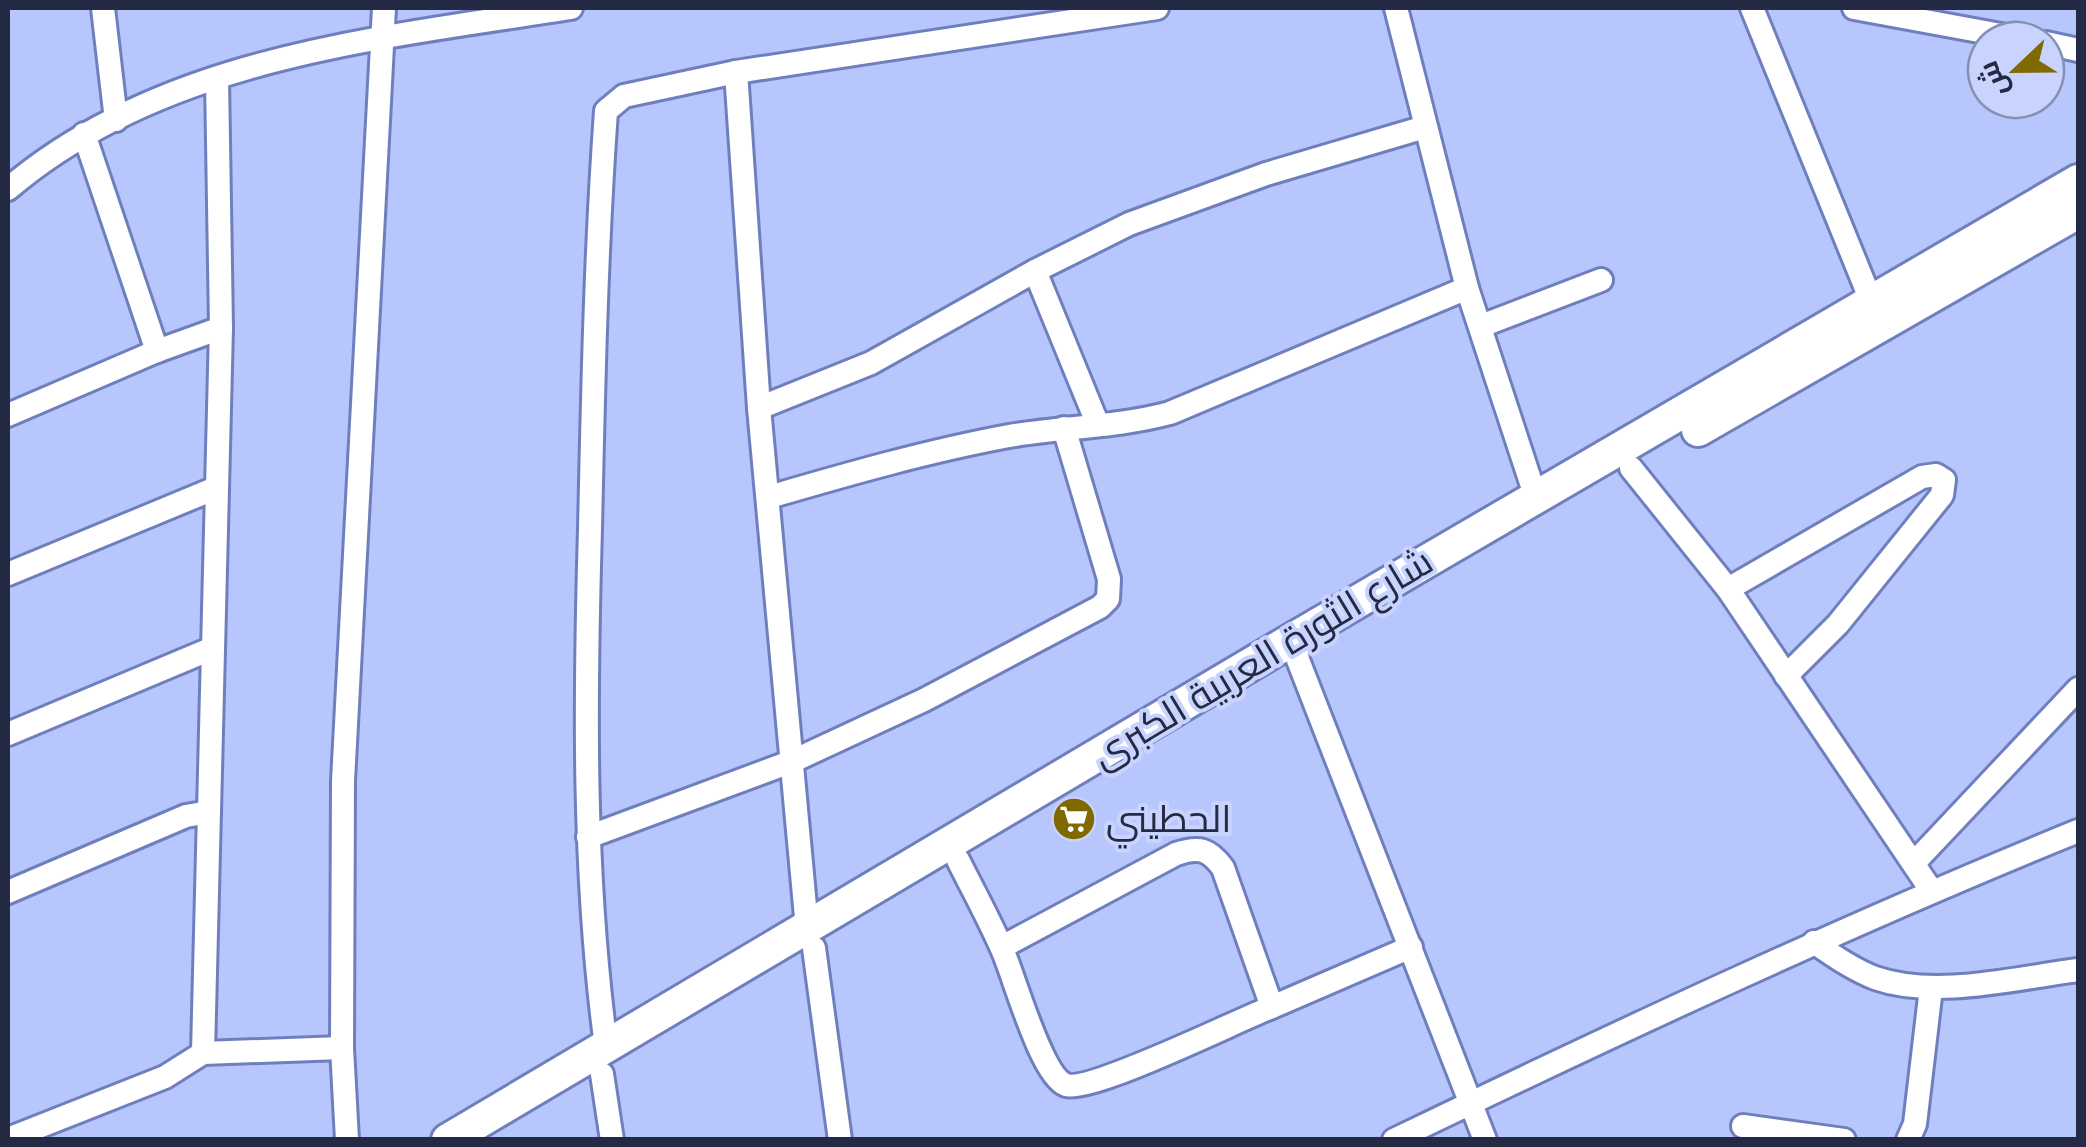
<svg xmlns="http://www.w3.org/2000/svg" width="2086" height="1147" viewBox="0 0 2086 1147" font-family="Figtree,Cairo,sans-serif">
<rect width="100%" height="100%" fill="#b7c6fc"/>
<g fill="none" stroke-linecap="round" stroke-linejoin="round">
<!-- minor casing -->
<g stroke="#6f7fbe" stroke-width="28">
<g id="minor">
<path d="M103,8l13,112"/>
<path d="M1396,8l71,280 69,210"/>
<path d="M1752,8l120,295"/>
<path d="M1854,8l174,32"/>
<path d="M2046,43l32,7"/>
<path d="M736,72l23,336 48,520"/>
<path d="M84,134l73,217"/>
<path d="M8,189c153,-131 371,-151 563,-181"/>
<path d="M1035,271l63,154"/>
<path d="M1481,326l120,-46"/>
<path d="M759,408l112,-45 164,-92 94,-47 137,-50 159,-47"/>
<path d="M8,415l149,-64 64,-23"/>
<path d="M1631,468l97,121 203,301"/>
<path d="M769,497c79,-23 159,-46 240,-61 53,-9 109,-9 161,-23l297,-125"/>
<path d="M8,574l208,-86"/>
<path d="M1728,589l194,-112 14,-2 8,5 -2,15 -104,129 -52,52"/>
<path d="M1295,638l3,22 187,480"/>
<path d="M8,734l205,-86"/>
<path d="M588,837l205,-76 131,-61 176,-93 8,-8 1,-20 -45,-151"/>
<path d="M958,860c15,30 31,59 44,89 12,26 39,127 64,136 25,8 172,-65 206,-78l-49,-139c-14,-19 -24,-22 -47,-14l-174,93"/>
<path d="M1914,863l164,-174"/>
<path d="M8,892l178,-76 23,-4"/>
<path d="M1814,942c19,14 38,27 61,36 60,21 141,0 203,-8"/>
<path d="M814,948l26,192"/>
<path d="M1272,1007l139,-60"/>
<path d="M606,1046c-23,-172 -21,-344 -16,-517 3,-140 6,-279 16,-418l18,-15 112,-24 421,-64"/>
<path d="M203,1053l18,-725 -4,-250"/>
<path d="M602,1074l10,66"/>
<path d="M1743,1126l101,14"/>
<path d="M8,1139l157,-62 38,-24 139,-5"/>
<path d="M347,1140l-5,-92 1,-267 41,-773"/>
<path d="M1394,1140c226,-109 453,-215 684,-309"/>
<path d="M1908,1140l7,-16 16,-136"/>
</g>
</g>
<!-- secondary casing -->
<g stroke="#6f7fbe" stroke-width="38">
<g id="secondary">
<path d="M1698,430l380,-218"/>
<path d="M448,1140l847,-502 783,-457"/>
</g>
</g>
<!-- minor -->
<use href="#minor" stroke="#fff" stroke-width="22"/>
<!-- secondary -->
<use href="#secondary" stroke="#fff" stroke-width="32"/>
</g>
<!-- icons -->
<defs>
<g id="supermarket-disc" transform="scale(2.25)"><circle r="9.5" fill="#816901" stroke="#c8d4fd"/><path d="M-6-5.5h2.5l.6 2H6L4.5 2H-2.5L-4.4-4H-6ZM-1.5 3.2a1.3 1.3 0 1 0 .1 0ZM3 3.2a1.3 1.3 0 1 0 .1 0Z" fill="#fff"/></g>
</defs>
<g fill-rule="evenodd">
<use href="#supermarket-disc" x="1074" y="819"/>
</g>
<g text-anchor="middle" stroke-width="8" stroke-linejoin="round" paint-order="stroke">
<!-- street labels -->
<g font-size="38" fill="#242a44" stroke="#c8d4fd">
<text transform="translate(1262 658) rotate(-31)" y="13">شارع الثورة العربية الكبرى</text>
</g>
<!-- poi labels -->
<g font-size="38" fill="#242a44" stroke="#c8d4fd" text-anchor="start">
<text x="1106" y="832">الحطيني</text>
</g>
</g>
<!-- border -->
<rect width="2086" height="1147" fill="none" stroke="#242a44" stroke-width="20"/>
<!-- north arrow -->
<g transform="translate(2016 70) rotate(248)"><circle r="48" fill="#c8d4fd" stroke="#8690b3" stroke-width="2.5"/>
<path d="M0-8L18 38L0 25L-18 38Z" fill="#816901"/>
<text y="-15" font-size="28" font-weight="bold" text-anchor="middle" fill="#242a44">ش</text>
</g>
</svg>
